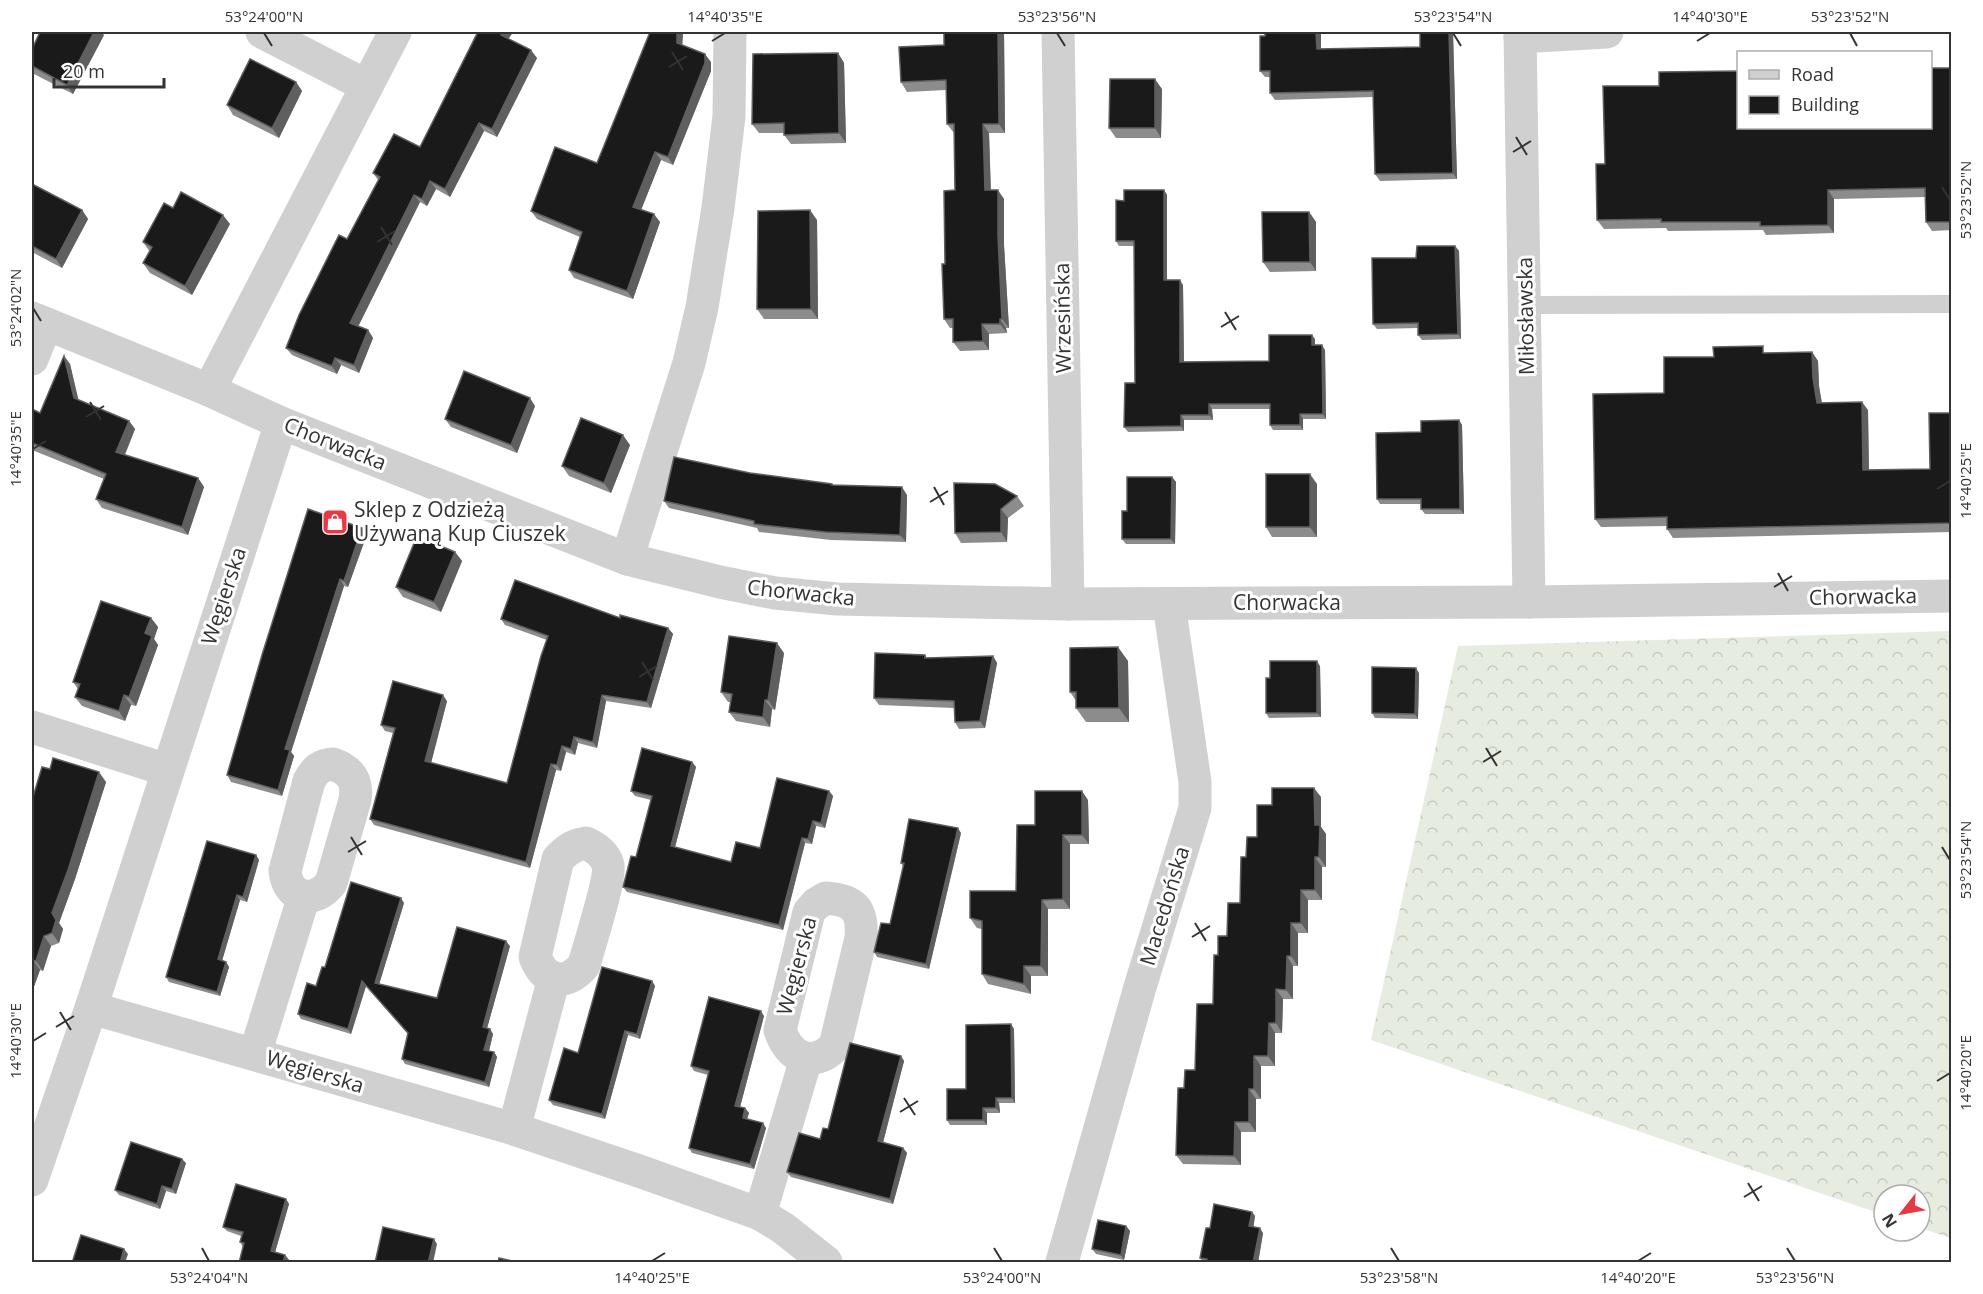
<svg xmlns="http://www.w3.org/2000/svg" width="1983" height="1294" viewBox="0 0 1983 1294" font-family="'Open Sans',sans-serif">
<defs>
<pattern id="forest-crowns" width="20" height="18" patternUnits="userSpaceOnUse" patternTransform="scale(1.5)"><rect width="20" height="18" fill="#e6ecdf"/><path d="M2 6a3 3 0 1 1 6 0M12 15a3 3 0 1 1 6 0" fill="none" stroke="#c6cbc0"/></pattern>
</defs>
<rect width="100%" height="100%" fill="#fff"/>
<!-- forest -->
<path fill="url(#forest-crowns)" d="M1951,631v607l-31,-10v-33h-36v20l-513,-175 87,-394z"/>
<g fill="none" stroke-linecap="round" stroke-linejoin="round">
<!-- lane -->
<path stroke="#d0d0d0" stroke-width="18" d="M1526,305l426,-1"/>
<!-- street -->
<g stroke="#d0d0d0" stroke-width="33">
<path d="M262,32l105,54"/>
<path d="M1058,32l10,572"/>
<path d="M1520,32l9,570"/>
<path d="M1520,37l87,-5"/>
<path d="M32,318l177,72 72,33 346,136 93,23 55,11 62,6 231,5 461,-2 423,-6"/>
<path d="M32,359l14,-35"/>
<path d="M209,390l186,-358"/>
<path d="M627,559l62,-196 13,-56 16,-99 11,-92 1,-84"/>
<path d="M32,727l135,43"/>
<path d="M333,764c19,7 25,17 22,36l-24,83c-17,22 -43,16 -46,-12l24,-90c6,-11 11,-16 24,-17z"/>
<path d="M586,843c10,5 19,11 22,22 3,14 -19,81 -24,100 -18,22 -39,17 -49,-8l23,-98c9,-9 15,-14 28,-16z"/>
<path d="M826,898c28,2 37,11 35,40l-26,108c-22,23 -46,12 -55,-16l29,-118 7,-8z"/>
<path d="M91,1008l423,121 125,42 121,43 23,14 43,34"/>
<path d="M255,1054l49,-158"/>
<path d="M514,1129l40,-151"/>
<path d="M32,1180l59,-172 190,-585"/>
<path d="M760,1214l46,-155"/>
<path d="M1062,1262l78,-275 55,-179v-26l-26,-178"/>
</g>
</g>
<!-- wall -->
<g fill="#8c8c8c">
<path d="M472,32h41l-5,7 29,19 -40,79 -13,-6 -34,66 -14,-8 -9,17 -7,-4 -62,124 10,4 5,8 -14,35 -18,-8 -4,9 -45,-19 -6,-7 61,-109 31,-59 -5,-7 47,-26 56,-113z"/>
<path d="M650,32h33l-1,13 29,17v9l-38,94 -12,-5 -20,50 19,12 -27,77 -59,-21 -5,-8 11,-33 -43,-18 -6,-8 66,-48z"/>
<path d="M944,32h60l1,101h-16l2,57 13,9v46l5,83h-3l1,5 -18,1v16l-29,1 -7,-9v-14h-3l-6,-9 1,-55 10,-74 -1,-57 -7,-9 -1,-34 -39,2 -6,-10 43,-37z"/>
<path d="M1321,32v17l99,-2v-15h33l4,147 -77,2 -5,-7 -2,-77 -98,3 -5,-7v-16h-5l-5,-6 5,-35z"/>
<path d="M104,35l-31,59 -41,-21v-24z"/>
<path d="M838,53l6,10 2,80 -55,1 -7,-9v-2h-25l-7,-9z"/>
<path d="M1952,68v162l-20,1 -6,-9 -1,-25 -91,2v34l-68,2 -3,-5 -95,1 -2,-3 -62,1 -7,-9 8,-56 54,-78z"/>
<path d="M296,82l6,9 -23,47 -46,-23 -6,-10z"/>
<path d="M1162,89l-1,49h-45l-7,-10z"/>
<path d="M32,184l50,26 6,9 -26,49 -30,-16z"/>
<path d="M1164,190l3,5v85l16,5 1,77 85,-1 46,-22v6l10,5 1,69h-23v11h-30l-3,-5v-16h-58l1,11h-29v11l-56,1 -4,-5 11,-44 -1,-137h-15l-3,-5 8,-40z"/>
<path d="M173,208l57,16 -38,71 -42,-22 -7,-10 7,-11 -7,-10z"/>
<path d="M1309,212l7,10v49l-46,1 -7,-10z"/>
<path d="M817,220l1,99h-54l-7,-10z"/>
<path d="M1455,246l4,5 2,88 -39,1 -4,-5v-7l-41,1 -4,-5z"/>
<path d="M1812,352l6,9 1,25 3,17 46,7 1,60 61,-1 22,-56v119l-279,6 -6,-9v-3l-66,1 -6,-8 69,-126 50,-36 54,-4z"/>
<path d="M64,356l6,8 8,36 51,21 6,8 -10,26 73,23 6,9 -16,48 -86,-27 -6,-9 8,-20 -72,-29v-41l8,4z"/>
<path d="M535,406l-18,47 -66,-26 -6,-8z"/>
<path d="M1459,420l3,5 2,89h-39l-4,-5v-5h-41l-3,-5 44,-67z"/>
<path d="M630,445l-19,48 -42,-17 -7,-10z"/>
<path d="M750,473l157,22 -1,47 -75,-2 -72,-8 -2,-4 -88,-20 -5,-7z"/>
<path d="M1172,477l4,5 -1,62h-49l-4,-5 5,-28z"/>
<path d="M1317,484v53h-45l-6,-10z"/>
<path d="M1017,496l7,10 -16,12 -1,24 -46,1 -6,-10z"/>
<path d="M362,528l5,6 -19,53 -4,-1 -53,166 3,4 -12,40 -51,-14 -4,-7z"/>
<path d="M455,552l7,9 -21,51 -38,-15 -7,-10z"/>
<path d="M151,618l7,9 -4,12 4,6 -22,61 -5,-1 -6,16 -43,-15 -7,-9 3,-8 -5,-7z"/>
<path d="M620,618l48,10 5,6 -22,74 -45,-7 -9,47 -19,-5 -3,12 -9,-3 -5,19 -5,-1 -26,98 -156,-43 -4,-6 23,-86 -8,-2 -4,-6 66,-24 -16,62 76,20 40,-143 -42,-15 -4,-6z"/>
<path d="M784,653l-9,57 -3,-1 -2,18 -34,-6 -7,-9 1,-10h-2l-7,-10z"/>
<path d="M925,655l2,3 66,-2 4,7 -12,65 -26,1 -4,-7 -1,-14 -75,-3 -5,-7z"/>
<path d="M1128,661l1,61h-43l-10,-14v-7l-6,-9z"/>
<path d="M1320,666l1,51 -52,1 -3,-5 4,-35z"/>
<path d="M1419,673l-1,46 -43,-1 -3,-5z"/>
<path d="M692,762l4,5 -21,80 56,15 29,-14 69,-57 4,5 -8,32 -9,-2 -4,18 -7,-1 -22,87 -156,-38 -4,-5 13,-30 15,-57 -16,-4 -4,-5z"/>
<path d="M50,769l56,13 -31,97 -16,44 4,6 -4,14 -8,3 -8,25 -3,-1 -8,22v-192z"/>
<path d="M1321,797v30l5,7v33h-4v33h-14v33h-10v33h-5v33h-10l-1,34h-7v33h-14v33h-5v33h-15v33l-58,-1 -7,-9 8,-67 11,-18 18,-66 5,-49 22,-52 17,-66 15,-32z"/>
<path d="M1088,800l1,44h-19v65h-22v67h-17v18l-43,-10 -6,-10v-45l-5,-1 -7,-10 46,-27z"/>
<path d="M961,833l-32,136 -52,-12 -3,-5 16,-28 13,-58 -2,-3z"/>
<path d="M256,855l3,5 -12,42 -7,-2 -18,61 4,1 3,5 -9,29 -51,-14 -3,-5z"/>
<path d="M404,903l-25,81 58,14 73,-52 -23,82 3,1 3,5 -4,17 5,1 3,5 -8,30 -84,-23 -3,-5 6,-25 -42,-48 -15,48 -50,-15 -3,-5 18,-28 9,-19z"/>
<path d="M652,981l3,5 -15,53 -12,-4 -23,84 -52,-14 -4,-5 29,-47z"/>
<path d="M764,1016l-24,91 5,1 4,5 -2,6 19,9 -12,41 -62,-16 -3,-5 19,-73 -14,-4 -3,-5z"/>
<path d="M1011,1024l3,5 1,74h-16l1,10h-13v12h-37l-3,-5z"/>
<path d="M901,1056l3,5 -21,82 20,5 4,5 -14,51 -102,-27 -4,-5 33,-33 8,-10z"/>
<path d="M186,1163l-10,31 -10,-3 -6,18 -41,-14 -4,-5z"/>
<path d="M286,1199l3,5 -14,48 10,3 4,5 -1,3h-49l4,-16 -3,-5 1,-6 -14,-5 -4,-4z"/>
<path d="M1252,1212l3,4 -2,11 10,6 -5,30h-55l-3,-5 10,-30z"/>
<path d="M1126,1226l4,5 -6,29 -28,-6 -4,-5z"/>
</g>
<!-- shaded-wall -->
<g fill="#5f5f5f">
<path d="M94,32h7l3,3 -31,59 -6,-9z"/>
<path d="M503,32h10l-7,11 -5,-8z"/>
<path d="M677,32h6l-1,19 -5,-8z"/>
<path d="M998,32h6l1,101 -6,-9z"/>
<path d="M1316,32h5v24l-4,-7z"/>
<path d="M1449,32h4l4,147 -4,-6z"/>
<path d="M531,50l6,8 -40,79 -5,-8z"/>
<path d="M838,53l6,10 2,80 -7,-10z"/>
<path d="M705,54l6,8v9l-38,94 -5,-8z"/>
<path d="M1155,79l7,10 -1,49 -6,-10z"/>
<path d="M296,82l6,9 -23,47 -7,-10z"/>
<path d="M479,123l5,8 -34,66 -5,-8z"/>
<path d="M983,124l6,9 2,66 -6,-9z"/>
<path d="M655,152l6,8 -22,55 -6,-8z"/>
<path d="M430,181l6,8 -9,17 -5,-7z"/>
<path d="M998,190l6,9v46l5,83 -7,-9 -4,-83z"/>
<path d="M1164,190l3,5v90l-3,-5z"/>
<path d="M1828,190l6,9v34l-6,-8z"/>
<path d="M414,195l6,7 -64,129 -6,-8z"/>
<path d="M82,210l6,9 -26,49 -6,-9z"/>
<path d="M810,210l7,10 1,99 -7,-10z"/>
<path d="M1309,212l7,10v49l-6,-9z"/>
<path d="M654,214l6,8 -27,77 -6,-8z"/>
<path d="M223,215l7,9 -38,71 -7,-9z"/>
<path d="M1455,246l4,5 2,88 -3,-5z"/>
<path d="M1180,280l3,5 1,82 -4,-5z"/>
<path d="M1000,319l6,9 1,5 -7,-9z"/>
<path d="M982,324l7,10v16l-6,-9z"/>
<path d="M368,330l5,8 -14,35 -5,-8z"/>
<path d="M1312,335l3,4v11l-3,-5z"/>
<path d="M1322,345l3,5 1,69 -3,-5z"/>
<path d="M1812,352l6,9 1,25 4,25 -6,-8 -4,-25z"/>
<path d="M64,356l6,8 10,42 -6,-8z"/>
<path d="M335,358l6,7 -4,9 -5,-8z"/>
<path d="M530,398l5,8 -18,47 -6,-8z"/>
<path d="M1862,402l6,8 1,69 -6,-9z"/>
<path d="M1209,404l3,5 1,11 -4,-5z"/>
<path d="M1300,414l3,5v11l-3,-5z"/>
<path d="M1181,415l3,5v11l-3,-5z"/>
<path d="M1459,420l3,5 2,89 -4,-5z"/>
<path d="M129,421l6,8 -13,32 -6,-9z"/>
<path d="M623,435l7,10 -19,48 -7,-10z"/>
<path d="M1310,474l7,10v53l-7,-10z"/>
<path d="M1172,477l4,5 -1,62 -4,-5z"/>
<path d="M198,478l6,9 -16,48 -6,-8z"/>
<path d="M902,487l5,8 -1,47 -6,-7z"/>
<path d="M1001,509l7,9 -1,24 -6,-10z"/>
<path d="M362,528l5,6 -19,53 -4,-6z"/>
<path d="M455,552l7,9 -21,51 -7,-10z"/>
<path d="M340,579l4,7 -53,166 3,4 -12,40 -4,-6 7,-41z"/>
<path d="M151,618l7,9 -4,12 4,6 -22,61 -7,-9 16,-64z"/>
<path d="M668,628l5,6 -22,74 -4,-6z"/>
<path d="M777,643l7,10 -9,57 -7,-10z"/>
<path d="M1118,647l10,14 1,61 -10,-14z"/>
<path d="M993,656l4,7 -12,65 -5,-7z"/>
<path d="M1317,661l3,5 1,51 -4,-4z"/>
<path d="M1416,668l3,5 -1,46 -3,-5z"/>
<path d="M124,695l7,10 -6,16 -6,-10z"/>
<path d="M443,695l4,6 -17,66 -5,-6z"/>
<path d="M602,695l4,6 -9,47 -4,-6z"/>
<path d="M765,700l7,9 -2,18 -7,-10z"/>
<path d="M574,737l4,6 -3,12 -4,-6z"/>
<path d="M562,746l4,6 -5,19 -4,-6z"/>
<path d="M692,762l4,5 -22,84 -3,-5z"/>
<path d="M551,764l5,6 -26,98 -4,-6z"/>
<path d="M99,772l7,10 -31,97 -16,44 4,6 -4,14 -7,-10v-20z"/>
<path d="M1314,788l7,9v30l5,7v33l-7,-10 -4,-32z"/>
<path d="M829,791l4,5 -8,32 -4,-5z"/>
<path d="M1082,791l6,9 1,44 -7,-9z"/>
<path d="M813,821l3,5 -4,18 -4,-5z"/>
<path d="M958,828l3,5 -32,136 -3,-5z"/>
<path d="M1063,835l7,9v65l-7,-10z"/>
<path d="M802,838l3,5 -22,87 -4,-5z"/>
<path d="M256,855l3,5 -12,42 -4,-5z"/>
<path d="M1315,857l7,10v33l-7,-10z"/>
<path d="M1301,890l7,10v33l-7,-10z"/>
<path d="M237,895l3,5 -19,64 -3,-5z"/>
<path d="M401,898l3,5 -26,85 -3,-5z"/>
<path d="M1042,900l6,9v67l-7,-10z"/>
<path d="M1291,923l7,10v33l-7,-10z"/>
<path d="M44,936l7,10 -8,25 -7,-10z"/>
<path d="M506,941l4,5 -24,86 -3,-5z"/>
<path d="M1287,956l6,10v33l-7,-9z"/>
<path d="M33,960l7,10 -8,22v-27z"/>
<path d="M226,962l3,5 -9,29 -3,-4z"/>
<path d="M1024,966l7,10v18l-7,-10z"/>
<path d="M362,981l4,5 -15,48 -3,-5z"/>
<path d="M652,981l3,5 -15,53 -3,-5z"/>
<path d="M1276,989l7,10 -1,34 -6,-10z"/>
<path d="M761,1011l3,5 -25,95 -4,-5z"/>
<path d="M1269,1023l6,10v33l-7,-10z"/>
<path d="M1011,1024l3,5 1,74 -3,-5z"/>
<path d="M490,1029l3,5 -5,21 -4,-5z"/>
<path d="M625,1031l3,4 -23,84 -3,-5z"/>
<path d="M494,1052l3,5 -8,30 -4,-5z"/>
<path d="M901,1056l3,5 -22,85 -4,-5z"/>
<path d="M1254,1056l7,10v33l-7,-10z"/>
<path d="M1249,1089l7,10v33l-7,-10z"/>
<path d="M996,1098l3,5 1,10 -4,-5z"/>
<path d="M745,1108l4,5 -3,9 -3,-4z"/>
<path d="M983,1108l4,5v12l-4,-5z"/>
<path d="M1235,1122l6,10v33l-7,-9z"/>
<path d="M763,1123l3,5 -12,41 -4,-5z"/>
<path d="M903,1148l4,5 -14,51 -3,-5z"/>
<path d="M182,1159l4,4 -10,31 -4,-5z"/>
<path d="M162,1186l4,5 -6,18 -3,-5z"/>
<path d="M286,1199l3,5 -15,52 -3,-5z"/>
<path d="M1252,1212l3,4 -2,15 -4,-5z"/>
<path d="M1126,1226l4,5 -6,29 -3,-5z"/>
<path d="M1260,1228l3,5 -5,30h-5z"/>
<path d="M434,1239l3,5 -4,19h-5z"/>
<path d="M124,1249l4,5 -3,9h-5z"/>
<path d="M285,1255l4,5 -1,3h-5z"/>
</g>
<!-- building -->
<g fill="#1a1a1a" stroke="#5f5f5f" stroke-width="1.5">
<path d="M40,32h54l-27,53 -35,-19v-17z"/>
<path d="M478,32h25l-2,3 30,15 -39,79 -13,-6 -34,66 -15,-8 -8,18 -8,-4 -64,128 18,7 -14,35 -19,-7 -3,8 -46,-18 13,-33 40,-80 8,4 33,-62 -7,-4 21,-39 26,13z"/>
<path d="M650,32h27v11l28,11v9l-37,94 -13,-5 -22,55 21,7 -27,77 -58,-21 13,-38 -51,-21 24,-64 42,16z"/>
<path d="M944,32h54l1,92h-16l2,66h13v46l4,83h-2v5h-18l1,17 -30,1v-23h-9l-2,-55h3l-1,-73 11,-1 -1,-66h-7l-1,-44 -45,2 -2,-35 45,-2z"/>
<path d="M1265,32h51l1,17 103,-2v-15h29l4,141 -78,1 -2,-83 -103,2v-22h-10v-35h5z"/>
<path d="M838,53l1,80 -55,2v-12l-32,1 1,-70z"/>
<path d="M250,59l46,23 -24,46 -45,-23z"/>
<path d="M1930,68h22v154h-26l-1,-34 -97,2v35l-68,1v-4h-99v-3l-64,1 -1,-56h9l-2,-78h56v-14l79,-1v57h192z"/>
<path d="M1110,79h45v49h-46z"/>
<path d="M32,184l50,26 -26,49 -24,-13z"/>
<path d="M1124,190h40v90h16v82l89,-1v-26h43v10h10l1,69h-23v11h-30v-21h-61v11h-28v11l-57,1 1,-44h10l-1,-142h-18v-41l8,1z"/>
<path d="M181,192l42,23 -38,71 -42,-23 9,-16 -9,-5 21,-39 9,5z"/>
<path d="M810,210l1,99h-54l1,-98z"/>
<path d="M1262,212h47l1,50h-47z"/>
<path d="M1417,246h38l3,88 -40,1v-12l-45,1 -1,-66h44z"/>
<path d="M1763,346v7l49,-1 1,26 4,25 45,-1 1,68 67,-1 -1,-56h23v110l-285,6v-12l-72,2 -2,-125 71,-1v-36h50l-1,-10z"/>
<path d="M64,356l10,42 55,23 -13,31 82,26 -16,49 -86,-28 10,-25 -74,-31v-34l8,4z"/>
<path d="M464,371l66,27 -19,47 -66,-26z"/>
<path d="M581,418l42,17 -19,48 -42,-17z"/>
<path d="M1459,420l1,89h-39v-10h-44l-1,-66 45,-1v-11z"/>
<path d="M674,457l76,16 82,11v1l70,2 -2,48 -75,-3 -71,-8v-3l-90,-20z"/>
<rect x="1266" y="474" width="44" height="53"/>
<path d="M1127,477h45l-1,62h-49v-28h5z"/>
<path d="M954,483l41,1 22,12 -16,13v23l-46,1z"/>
<path d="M308,509l54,19 -18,53 -4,-2 -55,170 5,1 -12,40 -51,-15 35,-120z"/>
<path d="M417,536l38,16 -21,50 -38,-15z"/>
<path d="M515,580l105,38v-3l48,13 -21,74 -45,-7 -9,47 -19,-5 -3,12 -9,-3 -5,19 -6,-1 -25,98 -156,-43 25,-91 -14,-3 12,-44 50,14 -18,66 82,22 34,-127 7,-20 -47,-17z"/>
<path d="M101,601l50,17 -6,15 7,3 -23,61 -5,-2 -5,16 -44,-14 5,-13 -7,-2z"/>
<path d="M729,636l48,7 -9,57h-3l-2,17 -34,-5 3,-18 -11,-2z"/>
<path d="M1118,647l1,61h-43v-16h-6v-44z"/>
<path d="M875,653l50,2v3l68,-2 -13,65 -25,1 -1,-21 -80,-3z"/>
<path d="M1270,661h47v52h-51v-35h4z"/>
<path d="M1372,667l44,1 -1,46 -43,-1z"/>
<path d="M642,748l50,14 -21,84 60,16 5,-20 24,6 17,-70 52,13 -8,32 -8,-2 -5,18 -6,-1 -23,87 -156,-38 8,-31 5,1 16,-61 -21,-5z"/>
<path d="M53,758l46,14 -31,98 -16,43 4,7 -4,13 -8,3 -8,25 -3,-1 -1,5v-165l10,-33 8,2z"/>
<path d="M1272,788h42l1,37h5l-1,32h-4v33h-14v33h-10v33h-4l-1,34 -10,-1v34h-7l-1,33h-14v33h-5v33h-14l-1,34 -58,-1 2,-67h6l1,-18h10l2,-66h16l1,-49h4v-19h9l1,-33h12l1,-46h5l1,-20h10v-32h15z"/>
<path d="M1035,791h47v44h-19v64l-21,1 -1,66h-17v18l-42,-10v-53l-12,-3v-27h46l1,-66h18z"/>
<path d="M909,819l49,9 -32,136 -52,-12 7,-29 9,1 14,-61h-3z"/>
<path d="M207,841l49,14 -13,42 -6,-2 -19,64 8,3 -9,30 -51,-15z"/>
<path d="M351,882l50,16 -26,85 62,15 20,-71 49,14 -23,86 7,2 -6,21 10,2 -9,30 -83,-23 6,-26 -46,-52 -14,48 -50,-15 9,-31 9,3 6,-19h3z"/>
<path d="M602,967l50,14 -15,53 -12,-3 -23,83 -53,-14 15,-52 14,5z"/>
<path d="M709,997l52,14 -26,95 10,2 -2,10 20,5 -13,41 -61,-16 20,-77 -18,-5z"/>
<path d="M1011,1024l1,74h-16v10h-13v12h-36v-31h19v-64z"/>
<path d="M850,1043l51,13 -23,85 25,7 -13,51 -103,-27 12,-39 21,6 3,-11 5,1z"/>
<path d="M131,1142l51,17 -10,30 -10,-3 -5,18 -42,-14z"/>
<path d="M236,1184l50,15 -15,52 14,4 -2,8h-44l5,-20 -4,-1 3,-10 -20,-5z"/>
<path d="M1214,1204l38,8 -3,14 11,2 -7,35h-46l-1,-1 1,-3 -7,-1 6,-30h4z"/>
<path d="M1098,1220l28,6 -5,29 -29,-6z"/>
<path d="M383,1227l51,12 -6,24h-53z"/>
<path d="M81,1235l43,14 -4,14h-48z"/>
<path d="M499,1258l21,5h-22z"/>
</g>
<!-- ticks -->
<path fill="none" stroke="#333" stroke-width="2" d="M264,33l8,13M1057,33l8,13M1453,33l8,13M1850,33l7,13M712,41l13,-8M1697,41l13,-8M672,52l11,18M669,67l18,-11M1516,137l11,18M1513,152l18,-11M1942,187l8,13M381,227l11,18M377,242l18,-11M33,308l8,13M1225,312l11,18M1221,327l18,-11M90,402l11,18M86,417l18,-11M33,449l13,-8M934,487l10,18M1937,489l13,-8M930,502l18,-11M1778,573l10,18M1774,587l18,-11M642,662l11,18M639,677l18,-11M1486,748l11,18M1483,762l18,-11M351,837l11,18M1942,847l8,13M348,852l18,-11M1195,923l11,18M1192,937l18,-11M60,1012l11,18M56,1027l18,-11M33,1041l13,-8M1937,1081l13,-8M904,1098l11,17M900,1112l18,-11M1748,1183l11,18M1744,1197l18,-11M202,1248l7,13M994,1248l8,13M1391,1248l8,13M1787,1248l8,13M652,1261l13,-8M1638,1261l13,-8"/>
<!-- icons -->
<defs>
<g id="shop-square" transform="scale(1.35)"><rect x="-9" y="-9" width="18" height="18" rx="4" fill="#e63946" stroke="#fff"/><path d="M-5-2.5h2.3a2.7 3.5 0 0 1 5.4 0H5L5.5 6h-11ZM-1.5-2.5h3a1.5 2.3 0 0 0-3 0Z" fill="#fff"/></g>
</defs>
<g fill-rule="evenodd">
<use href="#shop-square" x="335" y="522"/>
</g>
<g text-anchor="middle" stroke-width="6" stroke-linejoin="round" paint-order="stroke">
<!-- street labels -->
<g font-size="21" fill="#333" stroke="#fff">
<text transform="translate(1526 316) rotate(-91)" y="7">Miłosławska</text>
<text transform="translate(1063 318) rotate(-91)" y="7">Wrzesińska</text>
<text transform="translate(335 444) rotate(22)" y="7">Chorwacka</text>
<text transform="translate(801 593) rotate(6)" y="7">Chorwacka</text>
<text transform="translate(224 596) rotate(-72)" y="7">Węgierska</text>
<text transform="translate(1863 597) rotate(-1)" y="7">Chorwacka</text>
<text x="1287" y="610">Chorwacka</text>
<text transform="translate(1165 906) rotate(-73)" y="7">Macedońska</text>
<text transform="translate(797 966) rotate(-75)" y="7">Węgierska</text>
<text transform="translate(315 1072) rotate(17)" y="7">Węgierska</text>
</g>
<!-- poi labels -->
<g font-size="21" fill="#333" stroke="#fff" text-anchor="start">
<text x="354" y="517">Sklep z Odzieżą<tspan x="354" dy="24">Używaną Kup Ciuszek</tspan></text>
</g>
</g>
<!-- border -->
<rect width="1983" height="1294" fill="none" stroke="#ffffff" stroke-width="66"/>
<!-- legend -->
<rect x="1737" y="51" width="195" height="78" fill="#ffffff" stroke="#adadad" stroke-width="1.5"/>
<rect x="1749" y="70" width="30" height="9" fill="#d0d0d0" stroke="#adadad" stroke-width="1.5"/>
<text x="1791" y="81" font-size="18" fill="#333333">Road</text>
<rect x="1749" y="96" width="30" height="18" fill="#1a1a1a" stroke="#adadad" stroke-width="1.5"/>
<text x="1791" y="111" font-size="18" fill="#333333">Building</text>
<!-- north arrow -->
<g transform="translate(1902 1213) rotate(239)"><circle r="28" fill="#ffffff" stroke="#adadad" stroke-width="1.5"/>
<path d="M0-4.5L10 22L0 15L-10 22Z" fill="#e63946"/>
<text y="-9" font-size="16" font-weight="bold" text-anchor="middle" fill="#333333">N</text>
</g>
<!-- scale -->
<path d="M54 78v9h110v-9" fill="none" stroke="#333333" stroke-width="3"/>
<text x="63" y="78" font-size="18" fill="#333333" stroke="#ffffff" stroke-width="4.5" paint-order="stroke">20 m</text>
<rect x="33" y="33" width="1917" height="1228" fill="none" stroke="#333" stroke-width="2"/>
<g font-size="15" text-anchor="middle" fill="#333">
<text x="264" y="22">53°24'00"N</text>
<text x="725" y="22">14°40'35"E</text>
<text x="1057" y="22">53°23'56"N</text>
<text x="1453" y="22">53°23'54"N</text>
<text x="1710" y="22">14°40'30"E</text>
<text x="1850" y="22">53°23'52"N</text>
<text transform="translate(1966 200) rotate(-90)" y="5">53°23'52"N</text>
<text transform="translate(16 308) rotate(-90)" y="5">53°24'02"N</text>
<text transform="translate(16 449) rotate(-90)" y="5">14°40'35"E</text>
<text transform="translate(1966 481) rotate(-90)" y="5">14°40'25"E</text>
<text transform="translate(1966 860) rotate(-90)" y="5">53°23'54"N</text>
<text transform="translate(16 1041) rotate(-90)" y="5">14°40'30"E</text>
<text transform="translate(1966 1073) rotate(-90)" y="5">14°40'20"E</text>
<text x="209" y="1283">53°24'04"N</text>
<text x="652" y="1283">14°40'25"E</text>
<text x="1002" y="1283">53°24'00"N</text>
<text x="1399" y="1283">53°23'58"N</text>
<text x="1638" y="1283">14°40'20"E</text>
<text x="1795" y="1283">53°23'56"N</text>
</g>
</svg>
